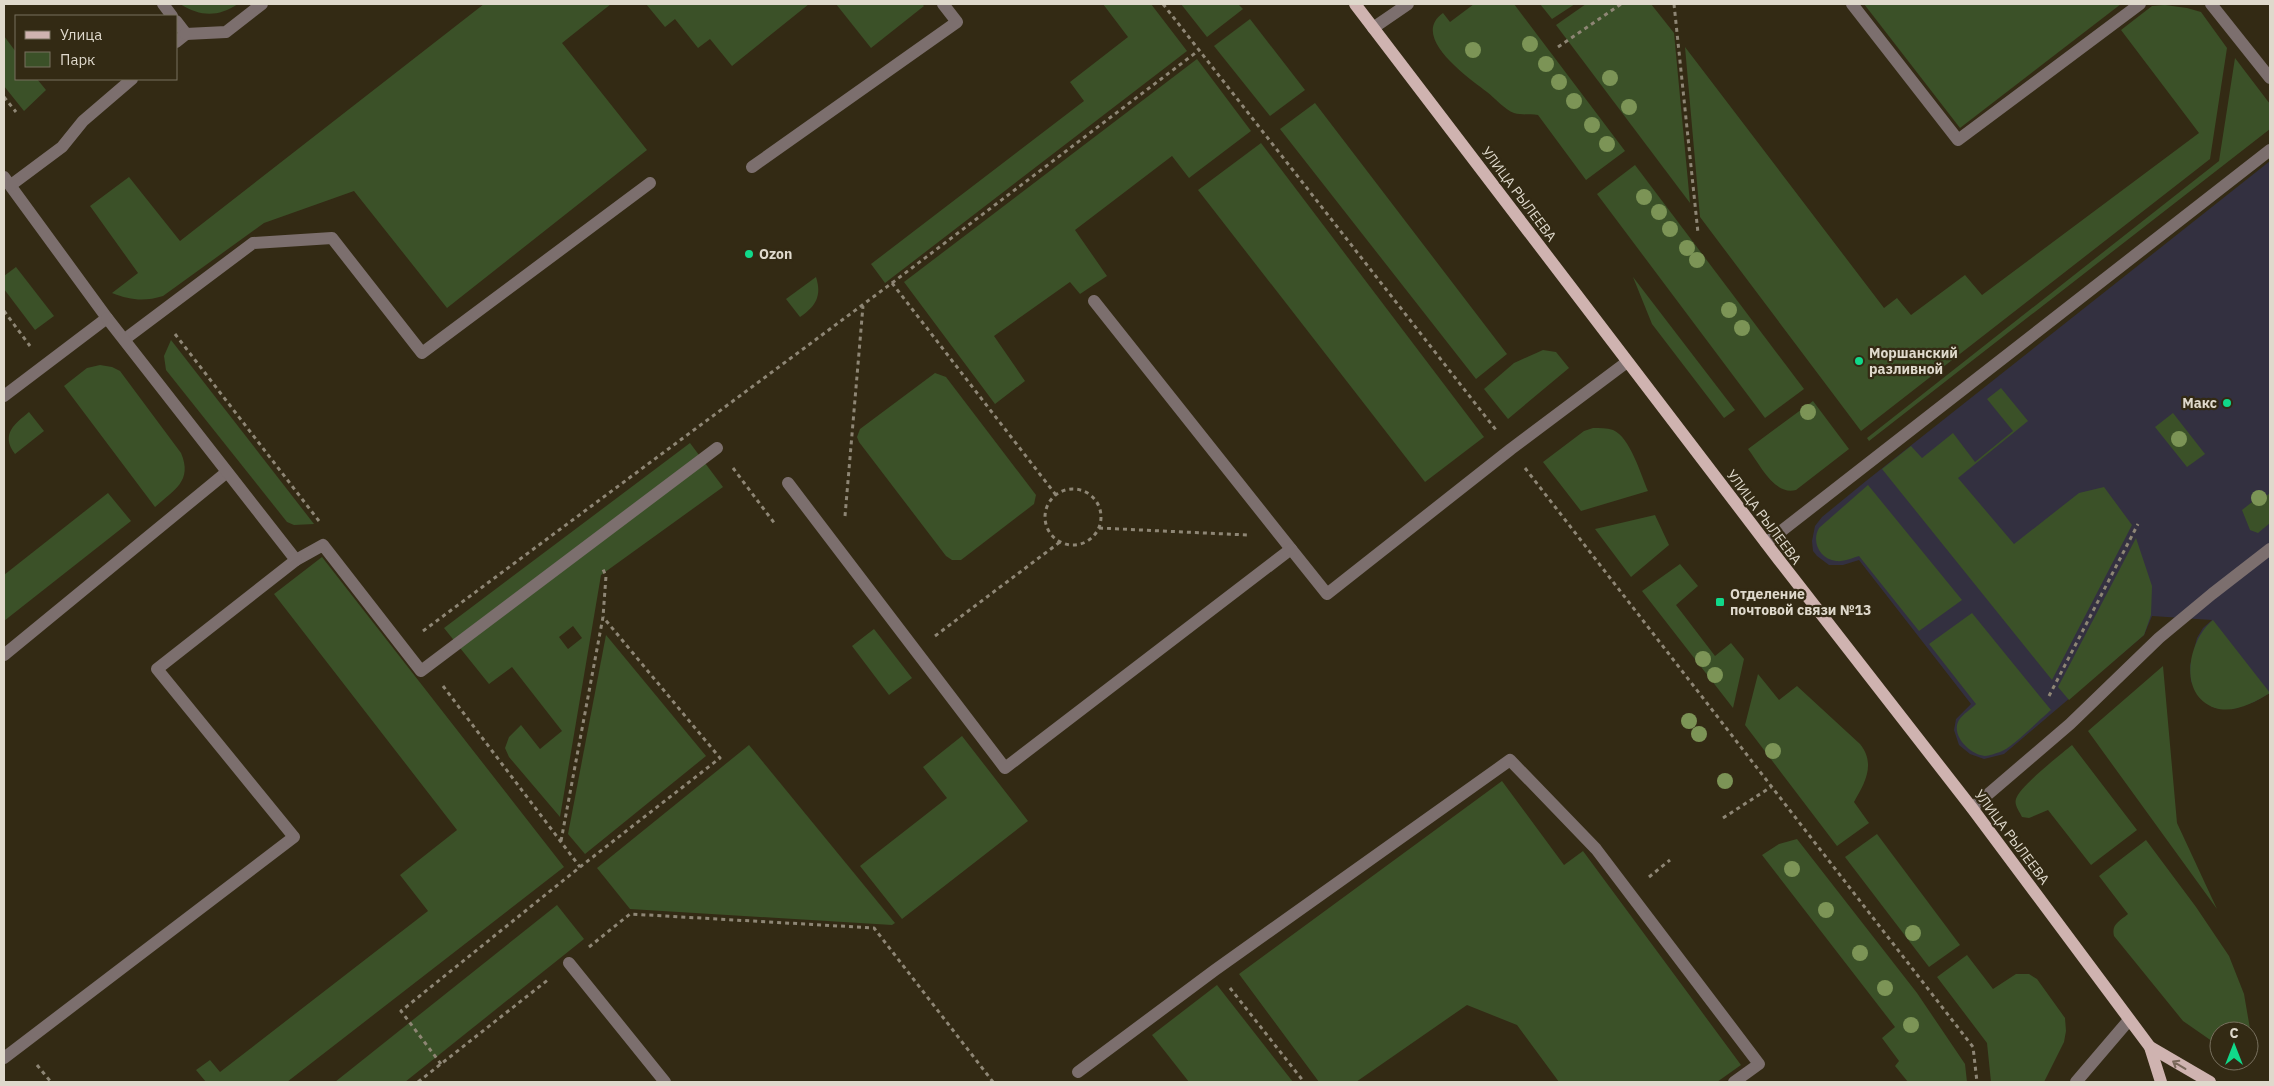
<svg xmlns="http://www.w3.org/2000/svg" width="2274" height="1086" viewBox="0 0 2274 1086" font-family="'IBM Plex Sans',sans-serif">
<rect width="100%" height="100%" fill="#332a14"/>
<!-- commercial -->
<path fill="#333040" d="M2270,161v532l-16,9 -21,7 -18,-1 -15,-10 -9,-17 -1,-15 7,-28 6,-10 9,-8 -60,-4 -8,19 -140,119 -20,5 -14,-5 -11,-9 -5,-15 2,-11 15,-15 -112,-144 -16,5h-14l-12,-9 -4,-5 -1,-10 3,-15 7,-9 44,-36z"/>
<!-- green -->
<g fill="#3b5128" fill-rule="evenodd">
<path d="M180,4h58c-20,13 -37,13 -58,0z"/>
<path d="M484,4h127l-49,39 85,107 -200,158 -93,-117 -90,32 -101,73c-19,6 -33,4 -51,-3l26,-20 -48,-67 39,-29 51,64z"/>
<path d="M646,4h163l-77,62 -22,-27 -12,9 -23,-29 -10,8z"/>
<path d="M836,4h86l2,2 -53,42z"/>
<path d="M1103,4h48l36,47 -302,232 -14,-19 213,-163 -14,-19 58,-45z"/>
<path d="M1181,4h57l5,5 -36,28z"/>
<path d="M1474,4h40l111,147 -39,29 -48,-65c-8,-1 -17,0 -24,-2 -9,-3 -19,-15 -27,-21 -18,-14 -78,-55 -44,-79l7,9z"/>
<path d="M1540,4h35l-23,15z"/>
<path d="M1586,4h65l23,29 16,170 -134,-178z"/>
<path d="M1864,4h257l-161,124z"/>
<path d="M2165,5l22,3 14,4 26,36 -17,111 -349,272 -161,-214 -15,-170 199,261 13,-10 14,17 54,-40 17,20 217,-162 -78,-103 31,-24z"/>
<path d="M1250,19l55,71 -35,26 -56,-70z"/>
<path d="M4,36l12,16v27h21l9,11 -22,21 -20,-25z"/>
<path d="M2235,58l35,46v25l-401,312 -2,-3 352,-277z"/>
<path d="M1197,59l54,72 -62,47 -17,-22 -97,74 32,46 -27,18 -10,-12 -76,54 31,45 -30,23 -91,-122z"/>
<path d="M1315,103l192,251 -31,25 -196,-250z"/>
<path d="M1261,143l223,294 -59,45 -227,-292z"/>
<path d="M1635,165l169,224 -39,29 -168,-224z"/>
<path d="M16,267l38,49 -19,14 -31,-41v-13z"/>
<path d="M816,277c6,19 0,29 -16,40l-14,-18z"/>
<path d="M1633,277l102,133 -11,8 -72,-94z"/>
<path d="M171,340l143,184 -20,1 -7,-3 -121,-152 -2,-14z"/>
<path d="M1543,350l13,2 13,16 -61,51 -24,-30 30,-26z"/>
<path d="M100,365l12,2 8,4 61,82c12,28 -7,37 -26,54l-91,-121 23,-18z"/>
<path d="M935,373l11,4 90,118 -2,9 -73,56h-9l-6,-4 -87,-114 -2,-5 3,-8z"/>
<path d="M2001,388l27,33 -70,57 56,66 65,-51 25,-6 28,38 -80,155 -170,-211 29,-23 11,12 31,-25 22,29 38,-31 -26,-32z"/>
<path d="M1813,401l36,48 -53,41c-22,6 -36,-26 -48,-41z"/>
<path d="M29,412l15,19 -29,23c-15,-20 0,-30 14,-42z"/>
<path d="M2173,413l32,41 -18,13 -32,-40z"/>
<path d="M1593,428c6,0 14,0 20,2 17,7 28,45 35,61l-67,20 -38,-49 41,-31z"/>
<path d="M690,443l33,44 -122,88 -41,242 -51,-60 -4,-9 4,-11 12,-12 19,24 22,-18 -50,-64 -23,17 -45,-56zM573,626l9,12 -14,11 -9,-12z"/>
<path d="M1868,485l94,115 -43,31 -60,-75c-7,2 -15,6 -23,5 -16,-2 -25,-19 -17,-33z"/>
<path d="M108,493l23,28 -127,100v-46z"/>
<path d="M2270,493v30l-12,10 -8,-3 -8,-20 14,-11 3,3z"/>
<path d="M1655,515l14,30 -38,32 -36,-48z"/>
<path d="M2136,538l16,48 -1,29 -7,20 -75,65 -11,-13z"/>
<path d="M322,557l242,310 -277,215h-81l-10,-12 14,-10 10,12 208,-161 -28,-36 57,-45 -183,-236z"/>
<path d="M1680,564l18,22 -22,19 39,51 16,-13 13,16 -11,49 -91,-117z"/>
<path d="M1972,613l79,97c-12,10 -39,38 -51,42 -4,1 -11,4 -15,4 -15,-1 -35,-21 -26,-36 4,-6 12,-11 17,-16l-47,-60z"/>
<path d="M2213,620l57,73c-15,9 -36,21 -55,15 -38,-13 -27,-68 -2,-88z"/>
<path d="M874,629l38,49 -23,17 -37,-49z"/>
<path d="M606,635l100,121 -121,98 -17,-20z"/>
<path d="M2163,666l14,157 40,86 -129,-178z"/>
<path d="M1758,674l21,26 18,-14 63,58c16,20 5,39 -6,58l15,21 -32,23 -92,-121z"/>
<path d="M962,736l66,85 -126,98 -42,-53 87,-68 -24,-31z"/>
<path d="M749,745l146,178 -3,2 -262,-16 -33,-41z"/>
<path d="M2072,745l65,85 -46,35 -43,-55 -19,8 -7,-1c-3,-6 -8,-12 -6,-18 4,-13 44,-44 56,-54z"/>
<path d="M1502,781l62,84 19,-14 158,214 -24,17h-158l-42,-57 -50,-20 -111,77h-37l-80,-108z"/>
<path d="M1877,834l83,111 -31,22 -84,-110z"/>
<path d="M1797,839l120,154 48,71 2,18h-59l-13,-16 4,-5 -17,-23 13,-11 -133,-172 17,-11z"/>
<path d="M2146,840l50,67 33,49 15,38 10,58 -5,-1v-20h-30v15l-36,-25 -69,-85c-3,-12 6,-15 14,-22l-29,-38z"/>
<path d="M557,905l27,34 -179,143h-70z"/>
<path d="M1967,955l26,34 23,-15h13l8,5 28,39 1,13 -2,11 -20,40h-53l-4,-39 -50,-66z"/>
<path d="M1217,985l76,97h-104l-37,-47z"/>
</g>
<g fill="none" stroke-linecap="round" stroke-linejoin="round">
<!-- path -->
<g stroke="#8e8675" stroke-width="3" stroke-dasharray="4 4" stroke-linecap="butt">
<path d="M1163,4l333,426"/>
<path d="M1674,4l24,229"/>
<path d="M1558,47l63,-43"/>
<path d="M4,97l12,15"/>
<path d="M892,283l306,-232"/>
<path d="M4,311l26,35"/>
<path d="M175,334l144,187"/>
<path d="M733,468l42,56"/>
<path d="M1525,468l448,579 4,35"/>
<circle cx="1073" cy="517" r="28"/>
<path d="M845,516l18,-210"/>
<path d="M1099,528l149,7"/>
<path d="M423,631l469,-348 164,212"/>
<path d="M935,636l125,-94"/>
<path d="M443,686l137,181"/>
<path d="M2049,696l89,-172"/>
<path d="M1723,818l48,-31"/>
<path d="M561,841l42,-224 3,-41 -4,-9"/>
<path d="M1649,877l21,-17"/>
<path d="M589,947l41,-33 244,14 119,154"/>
<path d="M1230,988l74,94"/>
<path d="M441,1064l-40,-53 179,-144 140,-109 -117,-141"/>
<path d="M37,1065l14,17"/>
<path d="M418,1082l131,-103"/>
</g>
<!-- minor -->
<g stroke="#7c6f6e" stroke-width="12">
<path d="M163,4l9,12"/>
<path d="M1852,4l106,136 182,-136"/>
<path d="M2211,4l59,74"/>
<path d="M176,21l10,13 -10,8"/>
<path d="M1373,28l35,-24"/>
<path d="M186,34l40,-2 36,-28"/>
<path d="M752,167l205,-145 -14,-18"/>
<path d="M4,177l103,141 -103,78"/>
<path d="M11,185l51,-38 21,-26 49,-42"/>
<path d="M1094,301l197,248"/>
<path d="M125,339l128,-96 79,-5 90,115 228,-170"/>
<path d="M788,483l217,285 286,-219 36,45 184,-145 116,-87"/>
<path d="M1766,543l504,-393"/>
<path d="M296,560l27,-15 98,126 296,-223"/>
<path d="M4,655l223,-183"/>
<path d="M1972,808l98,-84 89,-86 53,-44 58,-45"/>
<path d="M569,963l96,119"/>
<path d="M4,1058l290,-221 -137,-168 139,-109 -189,-242"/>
<path d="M1078,1072l137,-102 295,-210 86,89 163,215 -25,18"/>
<path d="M2076,1082l53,-62"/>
</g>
<!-- major -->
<g stroke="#cfb3b0" stroke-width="12">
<path d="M1355,4l424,556 193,248 178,239 11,35"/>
<path d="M2150,1047l60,35"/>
</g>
</g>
<!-- trees -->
<g fill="#7c9456">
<circle cx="1530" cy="44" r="8"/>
<circle cx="1473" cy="50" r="8"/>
<circle cx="1546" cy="64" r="8"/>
<circle cx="1610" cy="78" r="8"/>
<circle cx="1559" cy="82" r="8"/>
<circle cx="1574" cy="101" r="8"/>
<circle cx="1629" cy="107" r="8"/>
<circle cx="1592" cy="125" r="8"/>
<circle cx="1607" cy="144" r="8"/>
<circle cx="1644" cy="197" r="8"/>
<circle cx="1659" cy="212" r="8"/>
<circle cx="1670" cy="229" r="8"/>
<circle cx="1687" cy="248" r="8"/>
<circle cx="1697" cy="260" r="8"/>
<circle cx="1729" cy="310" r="8"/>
<circle cx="1742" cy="328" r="8"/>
<circle cx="1808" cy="412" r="8"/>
<circle cx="2179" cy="439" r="8"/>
<circle cx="2259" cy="498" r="8"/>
<circle cx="1703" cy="659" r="8"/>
<circle cx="1715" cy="675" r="8"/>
<circle cx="1689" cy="721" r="8"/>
<circle cx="1699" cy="734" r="8"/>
<circle cx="1773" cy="751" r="8"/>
<circle cx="1725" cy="781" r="8"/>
<circle cx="1792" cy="869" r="8"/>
<circle cx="1826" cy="910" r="8"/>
<circle cx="1913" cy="933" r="8"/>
<circle cx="1860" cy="953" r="8"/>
<circle cx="1885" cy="988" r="8"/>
<circle cx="1911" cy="1025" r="8"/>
</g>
<!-- one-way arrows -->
<defs><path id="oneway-shaft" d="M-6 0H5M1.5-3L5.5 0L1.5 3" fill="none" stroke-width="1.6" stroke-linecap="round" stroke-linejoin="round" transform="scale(1.25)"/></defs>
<use stroke="#79685a" href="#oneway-shaft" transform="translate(2179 1065) rotate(-149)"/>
<!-- markers -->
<g fill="#10d98a" stroke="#332a14" stroke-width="2">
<circle cx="749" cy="254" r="5"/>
<circle cx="1859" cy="361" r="5"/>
<circle cx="2227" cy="403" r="5"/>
<rect x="1715" y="597" width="10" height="10" rx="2.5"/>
</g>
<g text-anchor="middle" stroke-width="4.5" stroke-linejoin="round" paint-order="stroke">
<!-- street labels -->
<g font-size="14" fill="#dfd9cc" stroke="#332a14">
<text transform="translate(1519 194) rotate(53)" y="5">УЛИЦА РЫЛЕЕВА</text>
<text transform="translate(1764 517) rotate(53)" y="5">УЛИЦА РЫЛЕЕВА</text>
<text transform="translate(2012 837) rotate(53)" y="5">УЛИЦА РЫЛЕЕВА</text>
</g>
<!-- poi labels -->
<g font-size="14" font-weight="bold" fill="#dfd9cc" stroke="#332a14" text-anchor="start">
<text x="759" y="259">Ozon</text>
<text x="1869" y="358">Моршанский<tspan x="1869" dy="16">разливной</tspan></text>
<text x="2217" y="408" text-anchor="end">Макс</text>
<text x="1730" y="599">Отделение<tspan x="1730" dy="16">почтовой связи №13</tspan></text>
</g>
</g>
<!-- border -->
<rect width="2274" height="1086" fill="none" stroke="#dfd9cc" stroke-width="10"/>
<!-- legend -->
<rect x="15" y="15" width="162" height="65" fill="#332a14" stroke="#78705e"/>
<rect x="25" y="31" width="25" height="8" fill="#cfb3b0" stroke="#78705e"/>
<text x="60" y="40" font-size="15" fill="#dfd9cc">Улица</text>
<rect x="25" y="52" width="25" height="15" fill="#3b5128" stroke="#78705e"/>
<text x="60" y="65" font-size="15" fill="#dfd9cc">Парк</text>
<!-- north arrow -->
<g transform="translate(2234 1046)"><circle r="24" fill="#332a14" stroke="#78705e"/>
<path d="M0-4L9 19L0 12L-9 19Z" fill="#10d98a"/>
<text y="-8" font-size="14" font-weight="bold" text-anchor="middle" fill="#dfd9cc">С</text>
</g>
</svg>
